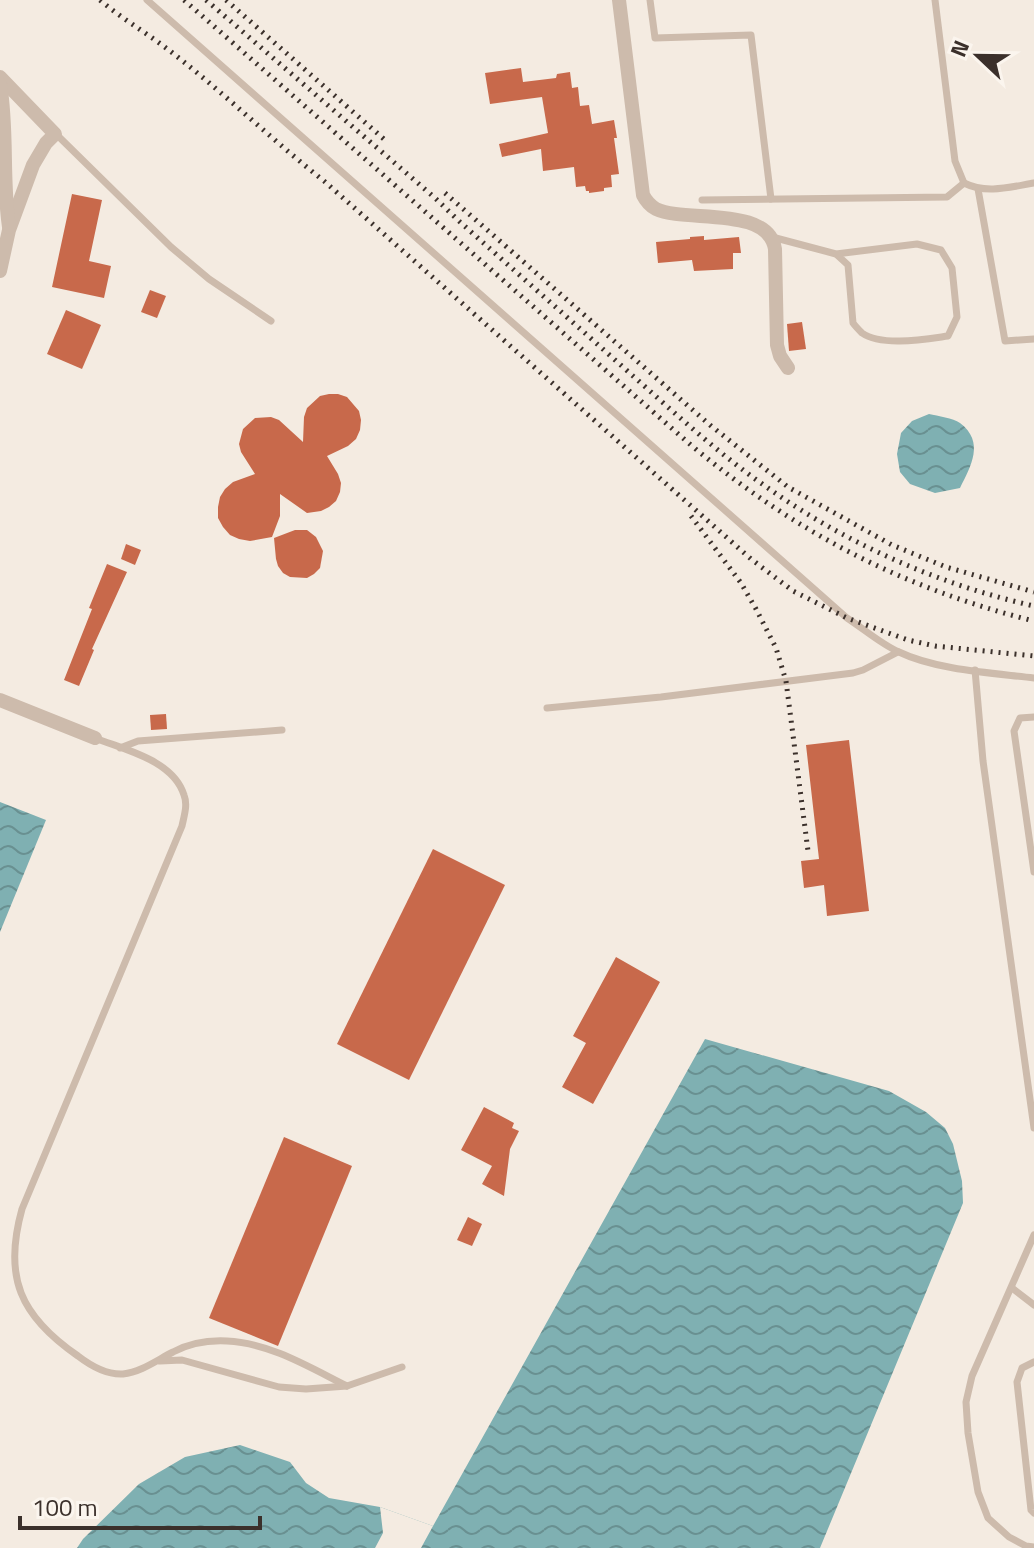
<svg xmlns="http://www.w3.org/2000/svg" width="1034" height="1548" viewBox="0 0 1034 1548" font-family="'Titillium Web',sans-serif">
<defs>
<pattern id="water-waves" width="16" height="10" patternUnits="userSpaceOnUse" patternTransform="scale(2)"><rect width="16" height="10" fill="#7fb0b2"/><path d="M0 5q4-4 8 0t8 0" fill="none" stroke="#699091"/></pattern>
</defs>
<rect width="100%" height="100%" fill="#f4ebe1"/>
<!-- water -->
<g fill="url(#water-waves)">
<path d="M929,414c9,2 24,4 31,9 25,19 11,43 0,65l-25,5 -25,-9 -10,-12 -3,-18 4,-21 11,-12z"/>
<path d="M0,802l46,18 -46,112z"/>
<path d="M705,1039l184,52 37,21 19,16 8,16 9,37 1,22 -143,345h-743l6,-9 56,-55 46,-27 55,-12 50,17 16,21 23,15 51,9 53,19z"/>
</g>
<!-- pier -->
<path fill="#f4ebe1" d="M380,1507l53,19 -12,22h-46l8,-15z"/>
<!-- building -->
<g fill="#c8694b">
<path d="M521,68l2,14 33,-4 1,-4 13,-2 2,16 6,-1 2,19 9,-1 3,19 22,-4 3,18h-3l5,36 -8,1 1,12 -8,1v3l-15,2v-2h-3l-1,-5 -9,1 -2,-20 -31,4 -2,-22 -39,8 -3,-13 49,-11 -6,-36 -52,7 -5,-31z"/>
<path d="M72,194l30,6 -13,61 22,5 -7,32 -52,-11z"/>
<path d="M704,236v4l35,-3 2,16h-8v16l-39,2 -2,-11 -34,3 -2,-21 34,-3v-2z"/>
<path d="M150,290l16,6 -9,22 -16,-6z"/>
<path d="M66,310l35,15 -19,44 -35,-15z"/>
<path d="M802,322l4,27 -17,2 -2,-27z"/>
<path d="M329,394h9l9,3 12,14 2,9 -1,10 -4,9 -8,7 -21,10 11,18 3,9 -1,9 -4,9 -7,6 -8,4 -14,2 -27,-19v22l-8,21 -22,4 -11,-2 -9,-4 -7,-8 -5,-9v-11l2,-10 5,-8 8,-7 22,-8 -14,-22 -2,-8 4,-15 12,-11 16,-1 8,3 24,22 1,-25 3,-9 13,-12z"/>
<path d="M295,530h12l9,7 7,14 -3,17 -6,6 -7,4 -17,-1 -7,-4 -5,-7 -2,-7 -2,-21z"/>
<path d="M126,544l15,6 -6,15 -14,-6z"/>
<path d="M107,564l20,8 -35,77 2,1 -15,36 -15,-6 28,-71 -3,-1z"/>
<path d="M166,714l1,15 -16,1 -1,-15z"/>
<path d="M849,740l20,171 -42,5 -3,-31 -20,3 -3,-27 18,-2 -13,-114z"/>
<path d="M433,849l72,36 -96,195 -72,-36z"/>
<path d="M616,957l44,25 -67,122 -31,-17 24,-44 -13,-7z"/>
<path d="M484,1107l30,16 -2,5 7,3 -9,18 -6,47 -22,-12 10,-18 -31,-16z"/>
<path d="M284,1137l68,29 -74,180 -69,-28z"/>
<path d="M468,1217l14,7 -10,22 -15,-6z"/>
</g>
<g fill="none" stroke-linecap="round" stroke-linejoin="round">
<!-- lane -->
<g stroke="#cdbbac" stroke-width="7">
<path d="M147,0l700,618c17,11 34,26 52,34 37,18 94,21 135,26"/>
<path d="M650,0l5,38 96,-3 20,164"/>
<path d="M935,0l20,161 9,22"/>
<path d="M56,134l115,113 38,32 62,42"/>
<path d="M978,189l27,152 29,-2"/>
<path d="M702,200l245,-3 17,-14c22,11 46,4 70,0"/>
<path d="M772,237l64,17 12,11 5,58c3,4 6,7 9,10 20,14 64,6 86,3l9,-19 -5,-49 -11,-18 -24,-6 -81,10"/>
<path d="M975,670l8,91 51,367"/>
<path d="M547,708l114,-11 192,-24 10,-3 35,-18"/>
<path d="M1034,717l-14,1 -6,13 20,141"/>
<path d="M95,738c30,12 78,22 89,57 4,10 0,21 -2,31l-160,383c-19,68 -2,107 56,147 13,10 28,19 45,18 18,-2 34,-14 50,-22 17,-9 35,-12 54,-11 43,2 82,26 120,45"/>
<path d="M120,748l18,-7 144,-11"/>
<path d="M1034,1235l-62,141 -6,26 2,31 10,59 10,26 21,19 17,9 8,1"/>
<path d="M1012,1288l22,17"/>
<path d="M160,1361l22,-1 97,27 27,2 41,-3 55,-19"/>
<path d="M1034,1362l-12,6 -5,14 14,128 3,3"/>
</g>
<!-- street -->
<g stroke="#cdbbac" stroke-width="14">
<path d="M619,0l24,195c3,6 6,10 13,14 29,14 112,-4 119,40l2,96 3,11 8,12"/>
<path d="M0,77l55,57 -9,9 -13,22 -24,65 -9,41"/>
<path d="M0,84c8,47 2,96 9,143"/>
<path d="M0,700l95,38"/>
</g>
<!-- rail -->
<g stroke="#3b302b" stroke-width="5" stroke-dasharray="2 6" stroke-linecap="butt">
<path d="M100,0c22,19 47,33 70,51 53,41 101,88 154,130l427,378 42,32 54,27 61,22 27,6 99,10"/>
<path d="M184,0l508,446c105,87 210,142 342,175"/>
<path d="M206,0l228,197 26,25c57,51 115,102 173,154 44,39 87,79 135,112 79,56 172,97 266,118"/>
<path d="M226,0l159,140"/>
<path d="M445,193l265,232 78,62 104,58 54,22 88,25"/>
<path d="M691,516l50,67 15,26 20,39 10,33 22,170"/>
</g>
</g>
<!-- north arrow -->
<g transform="translate(978 56) rotate(292)" stroke="#fbf5ee" stroke-width="6" paint-order="stroke">
<path d="M0-6L14 30L0 20L-14 30Z" fill="#3b302b"/>
<text y="-12" font-size="22" font-weight="bold" text-anchor="middle" fill="#3b302b">N</text>
</g>
<!-- scale -->
<path d="M20 1516v12h240v-12" fill="none" stroke="#3b302b" stroke-width="4"/>
<text x="32" y="1516" font-size="24" fill="#3b302b" stroke="#fbf5ee" stroke-width="6" paint-order="stroke">100 m</text>
</svg>
